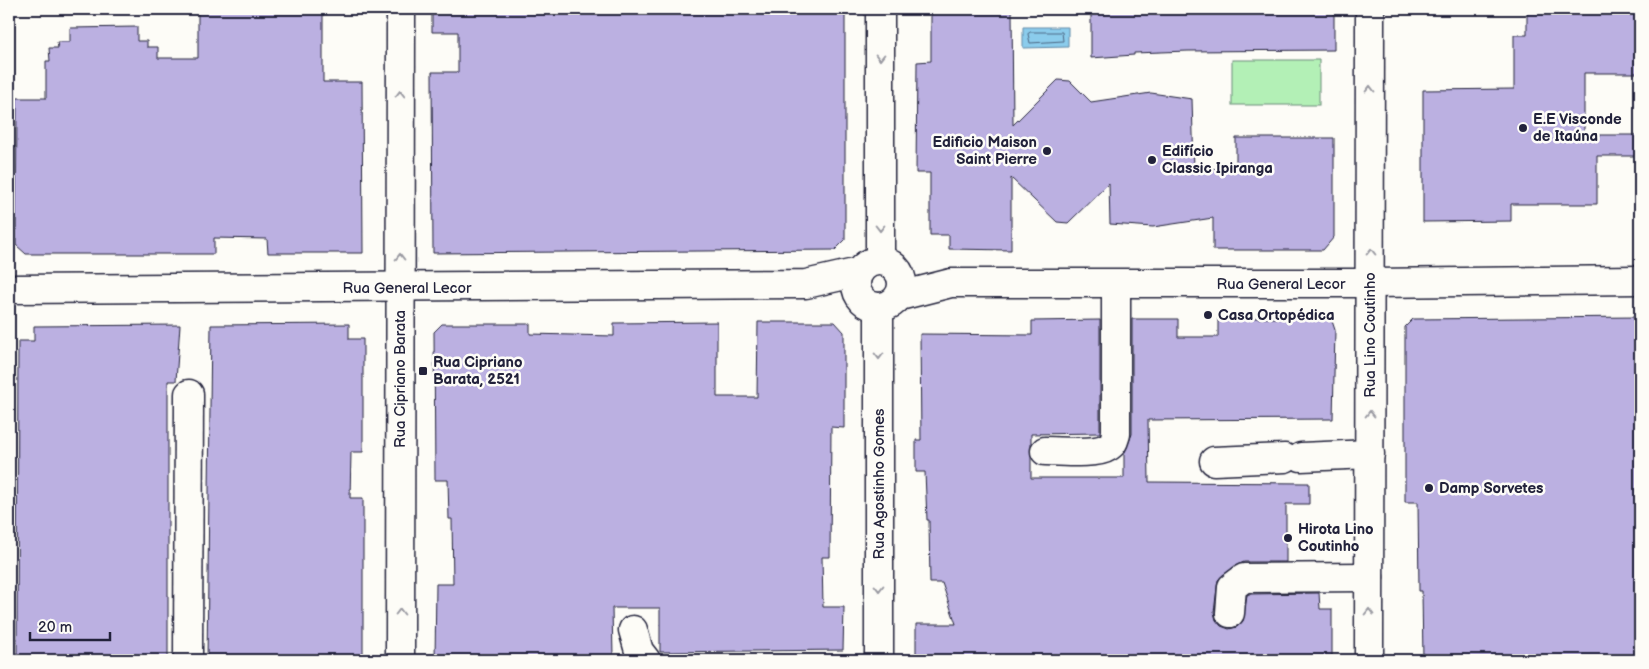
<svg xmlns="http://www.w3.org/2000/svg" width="1649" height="669" viewBox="0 0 1649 669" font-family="'Balsamiq Sans',sans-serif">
<rect width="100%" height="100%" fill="#fdfcf7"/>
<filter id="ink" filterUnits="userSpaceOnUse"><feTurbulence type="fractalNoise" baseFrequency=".02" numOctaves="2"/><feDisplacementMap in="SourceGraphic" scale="10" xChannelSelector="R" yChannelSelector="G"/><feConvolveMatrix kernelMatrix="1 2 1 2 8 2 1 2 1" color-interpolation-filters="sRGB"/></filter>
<g filter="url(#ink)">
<!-- green -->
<rect fill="#b3f0b6" stroke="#6a8978" x="1232" y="60" width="87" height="45"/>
<!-- water -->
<path fill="#8bccec" stroke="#6188a5" d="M1023,27h45v20l-45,1z"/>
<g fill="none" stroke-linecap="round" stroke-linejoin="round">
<!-- shore -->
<path stroke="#4c6682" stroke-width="1" d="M1031,32h31l1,9 -33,2 -2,-9z"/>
</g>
<!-- building -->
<g fill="#bbb0e1" stroke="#22223b">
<path d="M198,9h125v73h39l1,171h-95l-1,-14 -53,-1v16h-188l-10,-9 1,-147h29v-37h4l-1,-13h9l-1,-6h13v-14l67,-1v14h10v6h11v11h40z"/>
<path d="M432,9h413v231l-10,10 -402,3 -1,-181h26v-40h-26z"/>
<path d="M931,9h81l1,116 45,-45 12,1 21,21 60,-9 41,6 2,70 42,-1v-30h98v99l-11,13h-110v-32l-60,9 -43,-3 -1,-41 -41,40 -11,-1 -46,-44v72l-62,-1v-14h-19v-62h-14l1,-111 14,-1z"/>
<path d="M1091,9h243v41l-146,1 -54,2v2l-43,3z"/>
<path d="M1527,9h113v64h-56v62h56v21h-43v48h-86v17l-88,1v-132l91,-1v-54h13z"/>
<path d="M1640,317v343h-217l-1,-69h-3l-1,-89h-13v-175l8,-8z"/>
<path d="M1218,318h107l7,3 3,9 -2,89 -185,1 1,62 160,1v21h-23v58h-42l-9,4 -17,14 -4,32 2,8 5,6 8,3 8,-2 6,-6 4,-26 2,-1 70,-1 1,16h12v51h-416v-36h40l-14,-41h-12l-1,-63h-2l-2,-48h-9v-32h5l-1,-106 112,1v-14l68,-1v113l-69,1v44h93v-24l8,-20v-115h46v18h40z"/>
<path d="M717,322v75h40l1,-75h77l9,10v96l-13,-1 -1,130h-8l1,50h21l-1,43 -183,2v-44h-48l1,49h-46v3h-132l1,-76h17l-1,-65h-3l-1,-39h-13l-1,-148 8,-8h88v10l84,2v-13z"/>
<path d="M349,324v15h14v113h-12l-1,46h13v162h-156l4,-335z"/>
<path d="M180,325l-4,56h-8v279h-151l1,-319h16v-15z"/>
</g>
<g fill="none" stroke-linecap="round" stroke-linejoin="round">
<!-- minor casing -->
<g stroke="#22223b" stroke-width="31">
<g id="minor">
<path d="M880,260v-251"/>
<circle cx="879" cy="284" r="23"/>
<path d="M9,289l797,-5 53,-12"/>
<path d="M900,296l51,-13h420l269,-3"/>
<path d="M879,307v353"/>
<path d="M1045,451c16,0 51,4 63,-4 6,-3 6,-7 8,-13v-150"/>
<path d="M1301,457l69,-3"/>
<path d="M1214,461l71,-3"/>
<path d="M1230,613l2,-26 12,-9 125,-1"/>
<path d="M633,630l6,21 7,9"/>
<path d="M188,660l1,-266"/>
<path d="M400,660l1,-651"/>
<path d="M1369,660l1,-651"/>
</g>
</g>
<!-- minor -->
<use href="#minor" stroke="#fdfcf7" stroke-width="28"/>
</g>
<!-- one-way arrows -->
<defs><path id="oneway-chevron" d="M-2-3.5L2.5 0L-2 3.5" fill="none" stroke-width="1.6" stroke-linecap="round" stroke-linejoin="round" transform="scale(1.25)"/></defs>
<g stroke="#9a9aa2">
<use href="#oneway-chevron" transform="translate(880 57) rotate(90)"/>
<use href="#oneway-chevron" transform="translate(1370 89) rotate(-90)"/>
<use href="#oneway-chevron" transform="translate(400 94) rotate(-90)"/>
<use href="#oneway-chevron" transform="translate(880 228) rotate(90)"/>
<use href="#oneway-chevron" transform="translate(1371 252) rotate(-90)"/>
<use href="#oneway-chevron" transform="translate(400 257) rotate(-90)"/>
<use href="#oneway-chevron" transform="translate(879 356) rotate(90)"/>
<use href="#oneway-chevron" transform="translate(1370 414) rotate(-90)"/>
<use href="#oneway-chevron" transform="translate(879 588) rotate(90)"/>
<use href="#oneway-chevron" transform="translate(400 612) rotate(-90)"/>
<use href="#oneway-chevron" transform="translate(1369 612) rotate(-90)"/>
</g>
</g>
<!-- markers -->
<g fill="#22223b" stroke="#fdfcf7" stroke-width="2">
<circle cx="1523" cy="128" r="5"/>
<circle cx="1047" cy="151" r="5"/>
<circle cx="1152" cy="160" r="5"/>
<circle cx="1208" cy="315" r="5"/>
<rect x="418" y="366" width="10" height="10" rx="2.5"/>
<circle cx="1429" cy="488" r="5"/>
<circle cx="1288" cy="538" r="5"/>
</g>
<g text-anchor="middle" stroke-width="5" stroke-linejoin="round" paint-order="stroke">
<!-- poi labels -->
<g font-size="15" font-weight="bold" fill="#22223b" stroke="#fdfcf7" text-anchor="start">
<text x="1533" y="124">E.E Visconde<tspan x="1533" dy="17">de Itaúna</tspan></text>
<text x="1037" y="147" text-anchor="end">Edificio Maison<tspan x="1037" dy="17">Saint Pierre</tspan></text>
<text x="1162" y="156">Edifício<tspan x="1162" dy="17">Classic Ipiranga</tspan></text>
<text x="1218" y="320">Casa Ortopédica</text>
<text x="433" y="367">Rua Cipriano<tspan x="433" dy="17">Barata, 2521</tspan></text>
<text x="1439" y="493">Damp Sorvetes</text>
<text x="1298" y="534">Hirota Lino<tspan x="1298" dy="17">Coutinho</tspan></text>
</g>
<!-- street labels -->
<g font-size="15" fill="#22223b" stroke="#fdfcf7">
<text x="1281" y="289">Rua General Lecor</text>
<text x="407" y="293">Rua General Lecor</text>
<text transform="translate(1370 335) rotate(-90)" y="5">Rua Lino Coutinho</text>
<text transform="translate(400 379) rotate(-90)" y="5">Rua Cipriano Barata</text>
<text transform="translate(879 484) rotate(-90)" y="5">Rua Agostinho Gomes</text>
</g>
</g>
<!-- margin -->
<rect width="1649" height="669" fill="none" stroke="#fdfcf7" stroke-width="30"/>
<rect x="15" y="15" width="1619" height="639" fill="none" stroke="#22223b" stroke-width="2" filter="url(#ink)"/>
<!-- scale -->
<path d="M30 632v8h80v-8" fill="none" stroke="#22223b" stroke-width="2.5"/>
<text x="38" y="632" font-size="15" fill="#22223b" stroke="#fdfcf7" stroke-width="4" paint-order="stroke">20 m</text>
</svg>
